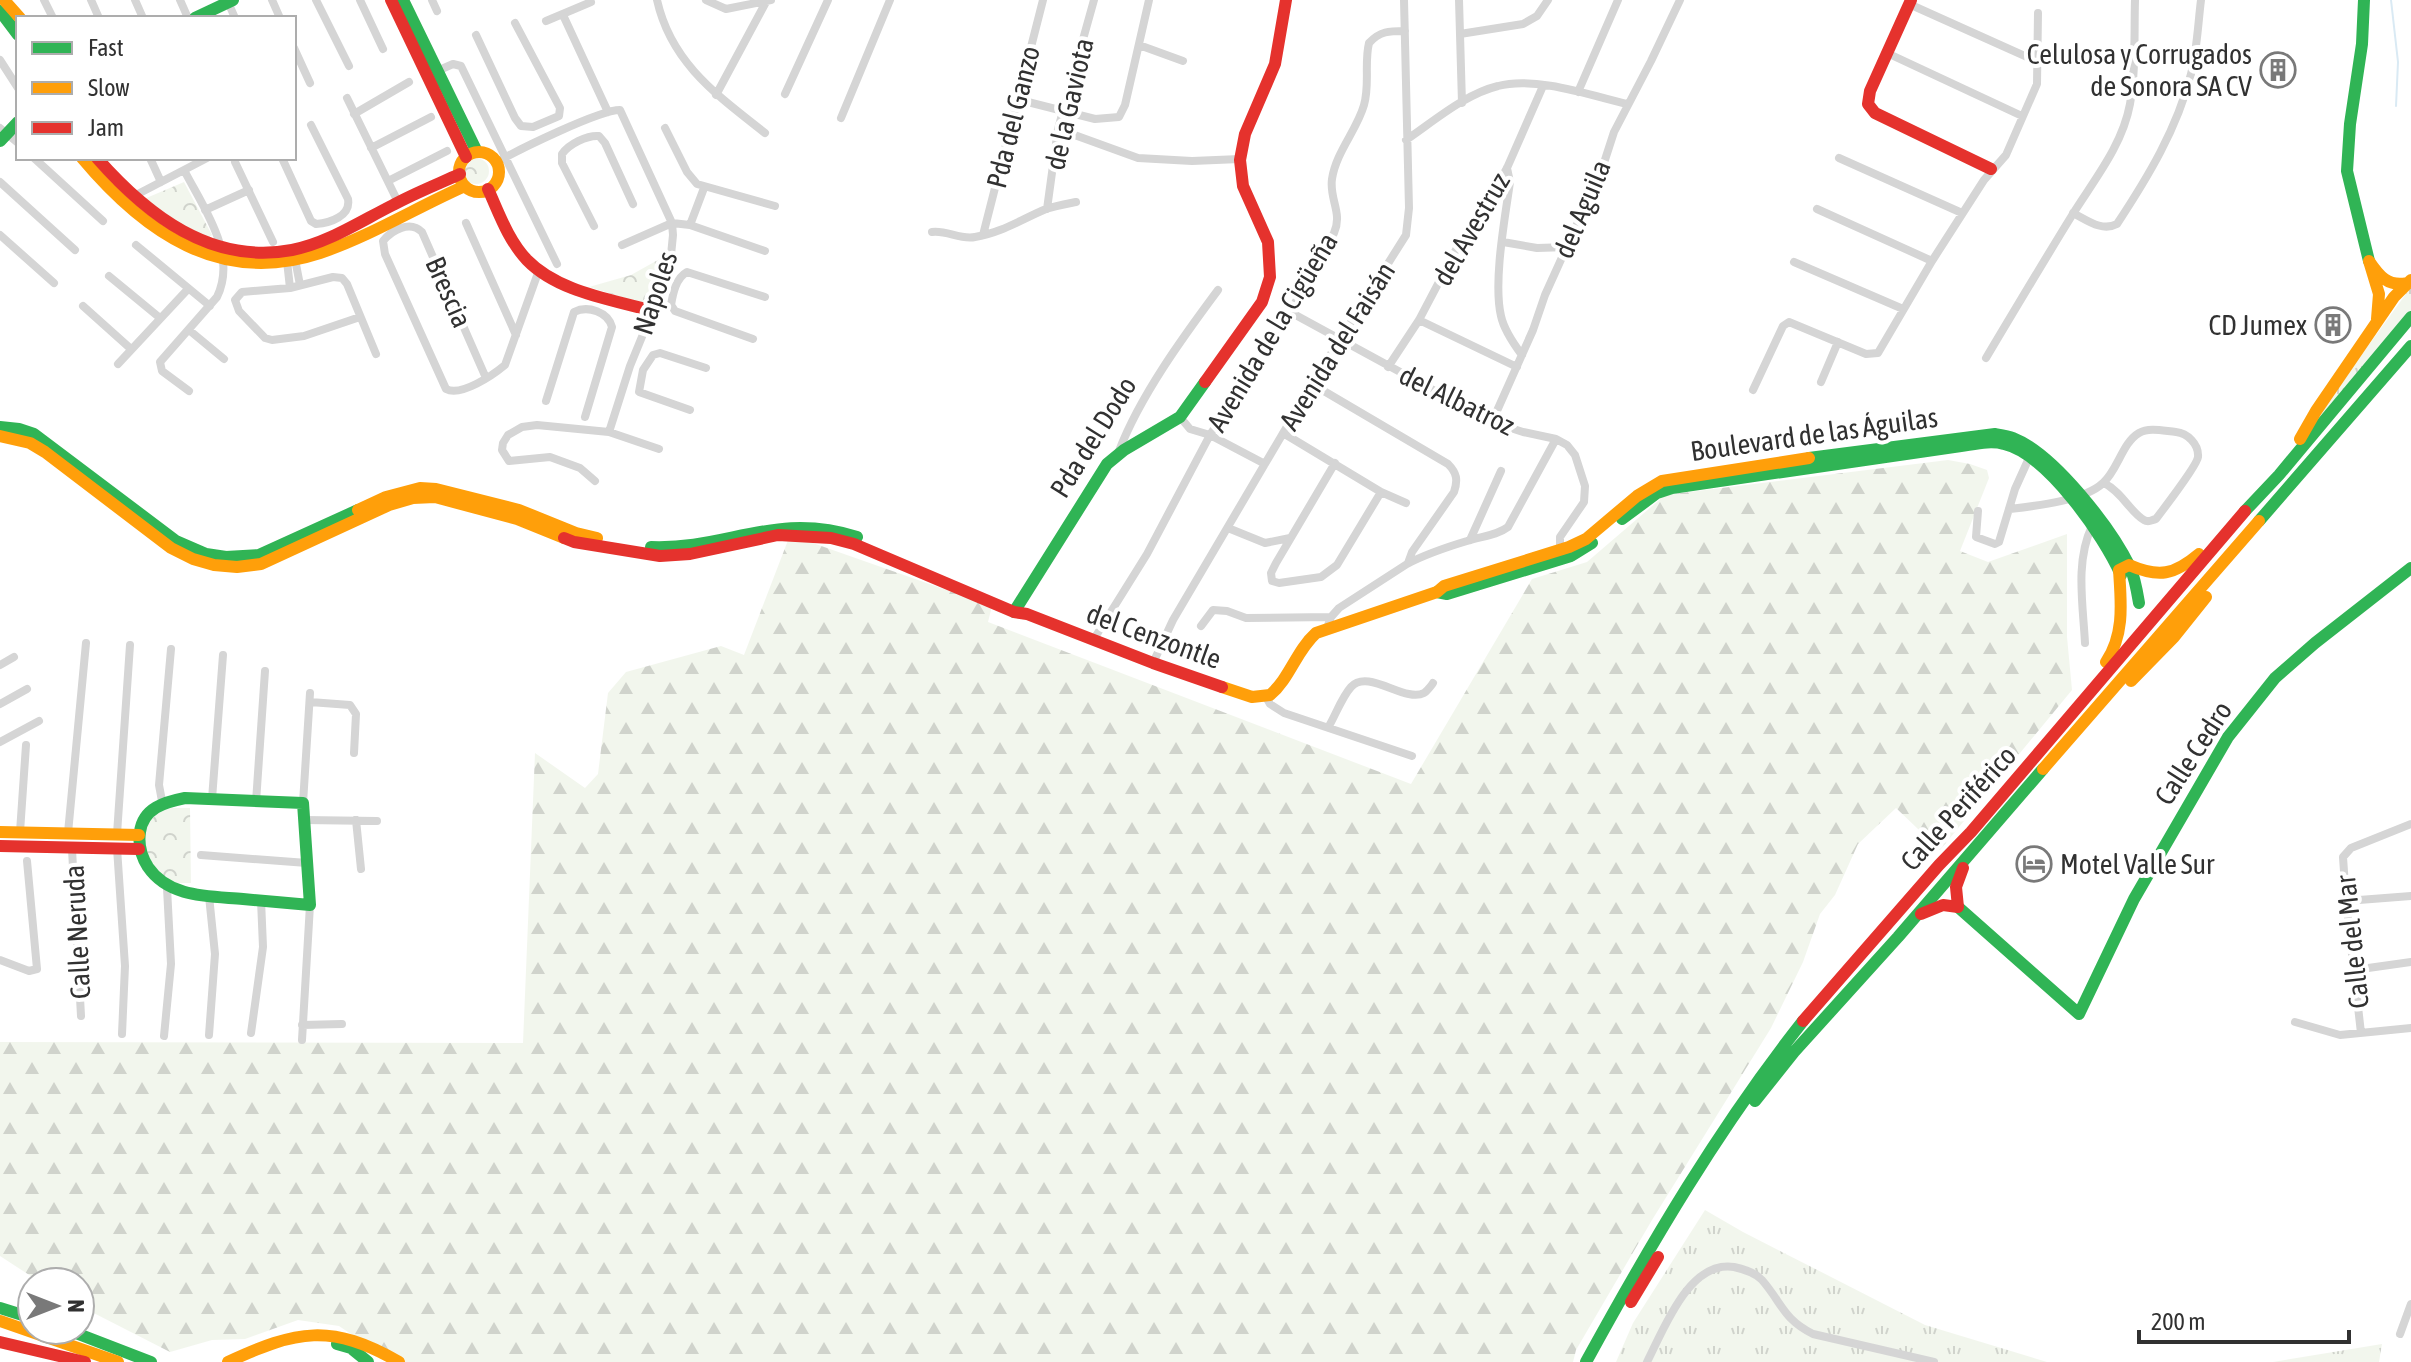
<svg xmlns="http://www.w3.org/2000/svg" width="2411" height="1362" font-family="'Asap Condensed',sans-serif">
  <defs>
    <pattern id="grass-tufts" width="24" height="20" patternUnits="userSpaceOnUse" patternTransform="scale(2)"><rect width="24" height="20" fill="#f2f6ed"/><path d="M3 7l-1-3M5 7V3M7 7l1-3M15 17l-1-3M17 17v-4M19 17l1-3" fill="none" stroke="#d0d3cc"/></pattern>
    <pattern id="forest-firs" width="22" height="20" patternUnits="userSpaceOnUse" patternTransform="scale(2)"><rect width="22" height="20" fill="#f2f6ed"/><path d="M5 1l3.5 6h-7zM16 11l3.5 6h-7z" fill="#d0d3cc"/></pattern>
    <pattern id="park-crowns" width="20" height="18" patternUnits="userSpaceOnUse" patternTransform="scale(2)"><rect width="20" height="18" fill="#f2f6ed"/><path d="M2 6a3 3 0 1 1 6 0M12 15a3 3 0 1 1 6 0" fill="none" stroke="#d0d3cc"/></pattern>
  </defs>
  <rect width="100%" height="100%" fill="#fff"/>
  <!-- grass -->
  <path fill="url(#grass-tufts)" d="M2411,287V312L2304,439L2330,398Z
    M1705,1210L1743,1232L1925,1325L2047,1362H1616L1633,1323Z
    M2382,1344L2379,1362H2273Z"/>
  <!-- forest -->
  <path fill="url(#forest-firs)" d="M1948,460L1970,464L1987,470L1989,478L1960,551L1988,562L2067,534V637L2072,690L1940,850L1896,808L1858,844L1835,895L1820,914L1803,962L1771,1028L1652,1220L1576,1350L1573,1362H393L339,1326L298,1320L245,1339L212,1340L170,1352L80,1306V1282H40L0,1256V1042L523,1043L535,753L585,788L598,774L608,693L626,672L721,646L744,655L790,535L992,606L988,622L1411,784L1532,579L1587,562L1665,495Z"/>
  <!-- park -->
  <path fill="url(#park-crowns)" d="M463 171a13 13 0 1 1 26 0a13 13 0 1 1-26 0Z
    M184,182L212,235L206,240L180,230L144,199Z
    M665,256L648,305L589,287L631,275Z
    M171,808H190L191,883C183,883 172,884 166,880C160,877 156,871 153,865C140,842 140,817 171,808Z"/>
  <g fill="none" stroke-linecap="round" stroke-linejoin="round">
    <!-- stream -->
    <path stroke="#daeaf4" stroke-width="2" d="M2391,0L2398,62L2396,106"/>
    <!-- street -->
    <path stroke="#d5d5d5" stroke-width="8" d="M44,0L53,18
      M91,0L99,18
      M135,0L143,18
      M180,0L188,18
      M272,0L280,18
      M316,0L349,66
      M360,0L383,49
      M432,0L437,11
      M657,0C671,63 717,95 765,133
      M706,0L726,9L771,0
      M1459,0L1462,103
      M228,2L235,18
      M1909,4L2038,62
      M563,15L608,112
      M546,21L591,2
      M1460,34L1523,24L1537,16L1548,0
      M476,35L515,118L521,126L533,127L559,116L560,108L515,23
      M1139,45L1183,61
      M294,48L310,83
      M1887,53L2022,116
      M0,60L18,88
      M437,71L453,64L461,66L557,264
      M1578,92L1618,0
      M785,94L828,0
      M716,95L766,2
      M347,98L398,202
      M1016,99L1095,119L1119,117L1125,105L1149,0
      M354,114L409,82
      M841,118L890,0
      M0,128L18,143
      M665,128L687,172L697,184L775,206
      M1058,129L1138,158L1192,161L1240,159
      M1406,140C1434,121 1465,94 1498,86C1535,76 1590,95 1627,104
      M371,148L431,117
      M34,158L103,221
      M150,158L161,182
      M282,158L311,221L316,224C330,223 351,216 348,199L311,125
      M1839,158L1962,213
      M235,162L273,242
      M497,162C518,150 599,110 620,110L672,223L673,235L671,255L664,283L630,366L609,432
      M1507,168L1510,182C1505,218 1493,282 1501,316C1504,330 1513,343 1522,355
      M184,170C203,207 238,254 217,297L160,362L162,371L189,391
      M388,181L447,151
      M0,182L75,250
      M134,196L207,158
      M1047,209L1058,129L1094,0
      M1817,209L1932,261
      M205,210L249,190
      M2073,213C2087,220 2102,232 2117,224C2148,177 2177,129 2191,74C2197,50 2198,24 2201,0
      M466,223L516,335
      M690,225L704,188
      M594,226L562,163V154C569,144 587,135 599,136L605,143L633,204
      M932,232C947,230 960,240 975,237C1001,233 1022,219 1046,209C1055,206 1066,204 1076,202
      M0,235L54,283
      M983,235L1043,0
      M1503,242L1537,248L1568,247
      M136,245L210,306
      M622,245L672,223L690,225L765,251
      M294,254L300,285
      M287,261L290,288
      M1794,262L1903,309
      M109,276L160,318
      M83,306L131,349
      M1290,312L1492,422L1523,432L1556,439L1567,445L1575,455L1585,486L1584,502L1560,537V550
      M360,317L304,336L272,340L265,338L239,311L235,300L242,292L290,288L333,277L342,278L347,284L376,354
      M1419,320L1517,367
      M189,330L224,359
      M753,339L675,311L671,305C673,293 676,278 687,272L765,297
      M1986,358C2014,311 2042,264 2071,217C2093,181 2122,147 2130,104C2136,70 2134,34 2135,0
      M118,364L188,289
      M1388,367L1419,320L1460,242L1476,222L1507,168L1543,86
      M486,378L422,232C410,220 392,230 383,241L385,254L446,389C461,397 493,375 505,365L539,270
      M1821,382L1838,342
      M1312,384L1448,464C1457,473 1458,480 1454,492L1412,552L1408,563
      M1753,390L1783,326L1789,322L1866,354L1878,353L1932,261L1984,180L2006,155L2037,84L2038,13
      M546,401L574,312C588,305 608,312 612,327L585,417
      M690,410L639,392L643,370L653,355L660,353L706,368
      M1180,417L1190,429L1210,435L1265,464
      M1492,422L1533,330L1545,295L1602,169L1614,132L1651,61L1680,0
      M1283,433L1381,492L1406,503
      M1119,451C1140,396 1183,337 1218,290
      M1335,463L1276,563L1271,573L1272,581L1279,583L1321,577L1337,565L1381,492
      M595,481L580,468L550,457L509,461L502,450L503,443L508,435L522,427L537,425L609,432L659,449
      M2009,509C2035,506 2084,501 2103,483C2118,470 2122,443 2139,433C2149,427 2164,431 2176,432C2187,433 2199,444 2198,457C2197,466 2164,508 2156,519C2151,520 2149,523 2144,520C2131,513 2122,492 2104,483
      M1978,511L1976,537L1995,544L1999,542L2015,489L2029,458
      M1228,528L1265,543L1290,538
      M1470,540L1501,471
      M1201,626L1213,610L1227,611L1246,618L1331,617
      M1327,628L1331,617L1339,608L1407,564C1426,554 1447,547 1467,541C1482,536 1496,536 1508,527L1556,439
      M1094,639L1147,554L1210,435L1290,312L1334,233C1343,213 1329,199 1332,179C1336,152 1357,130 1364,105C1370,85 1364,63 1369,43C1380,31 1389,31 1405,31
      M2085,643C2083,604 2075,562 2092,526
      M1153,663L1173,620L1312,384L1406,235L1409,208L1404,0
      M0,665L14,657
      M1266,697L1270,704L1284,713L1412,756
      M310,702L350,705L356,714L354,753
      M0,704L27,689
      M1329,726C1336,714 1342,697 1351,687C1368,668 1405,703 1424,693C1426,692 1432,685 1433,683
      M0,742L39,721
      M212,799L223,655
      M162,801L159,785L171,649
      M256,802L265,671
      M303,803L310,693
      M304,820L377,821
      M356,820L361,869
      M20,832L26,745
      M68,833L86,643
      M117,834L130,645
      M117,848L125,966L122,1034
      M72,849L81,1016
      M201,855L307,863
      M209,896L215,954L209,1035
      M2346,901L2411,896
      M0,960L29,971L37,969L27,861
      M2354,970L2411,962
      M2295,1022L2340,1035L2411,1028
      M302,1025L342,1024
      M251,1033L263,947L261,900
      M2361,1033L2346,901L2343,857L2351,848L2411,824
      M164,1036L171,964L167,888
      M302,1040L310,905
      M2400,1334L2411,1304
      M1647,1362C1664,1329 1689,1260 1734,1267C1743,1269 1756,1273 1762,1280C1782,1303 1783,1319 1813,1334L1934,1362"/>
    <!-- fast -->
    <path stroke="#30b455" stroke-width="12" d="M403,0L477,152
      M2364,0L2362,44L2350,124L2347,171L2369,261
      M0,11L18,35
      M195,18L233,0
      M0,141L18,122
      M0,427L19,429L34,434L176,541L206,554L226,557L259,555L358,510
      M1809,458L1995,434C2001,435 2008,436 2013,438C2054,454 2111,528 2130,567C2135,578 2137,591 2139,603
      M2245,511L2279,475L2411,317
      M1622,519L1657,493L1672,488L1961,446C1975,444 1991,440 2004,444C2047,454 2104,536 2121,575
      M2259,521L2411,346
      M651,547C727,550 776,511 857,537
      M1437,592L1447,594L1571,556L1592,543
      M1014,612L1107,464L1124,450L1180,417L1205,382
      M185,798L303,803L310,905C288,903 265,901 243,899C209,896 169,898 148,867C141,856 138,845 140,832C143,808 165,802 185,798Z
      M1958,907L2079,1014L2134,899L2228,737L2275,678L2315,643L2411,568
      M1755,1101L1794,1052L1898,937L2043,769
      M0,1308L32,1318
      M68,1330L151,1362
      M337,1344L351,1348L368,1362
      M1586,1362C1650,1245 1720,1126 1803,1021"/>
    <!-- slow -->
    <path stroke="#ff9f0a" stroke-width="12" d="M4,0L20,18
      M459 172a20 20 0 1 1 40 0a20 20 0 1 1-40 0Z
      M82,158C144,232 220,286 320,253C371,236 417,207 465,186
      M2377,319L2379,294L2369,261C2379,276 2388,287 2407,283
      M0,436L30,443L45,452L171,548L193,559L214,565L237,567L261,564L389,505L413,498L435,497L517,519L564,538
      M2300,439L2316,411L2394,297L2411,280
      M358,510L386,497L420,488L436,489L519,510L576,533L597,538
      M2106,662C2125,634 2121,602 2119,570L2129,565C2159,578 2174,575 2199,554
      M2131,681L2174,637L2206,597
      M1222,687L1252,697L1270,695C1290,678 1296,651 1316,633L1437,592L1444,586L1569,547L1586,539L1637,496L1662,481L1809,458
      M2043,769L2259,521
      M0,832L139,835
      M0,1321L118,1362
      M228,1362C297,1330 331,1323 399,1362"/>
    <!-- jam -->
    <path stroke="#e5322d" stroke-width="12" d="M391,0L466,157
      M1911,0L1870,91L1868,104L1875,113L1991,169
      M97,158C147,215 211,265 292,250C328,243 361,221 393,205C415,193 438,184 460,174
      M488,189C499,213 508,240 527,260C558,292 611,299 652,311
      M1205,382L1262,302L1270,277L1268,242L1243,186L1240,160L1245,134L1275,64L1286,0
      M564,538L574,542L660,556L690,554L778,535L831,538L854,544L1014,612L1027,614L1153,663L1222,687
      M0,846L139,849
      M1921,914L1943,905L1958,907L1956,887L1963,868
      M1803,1021L1939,865L1971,832L2245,511
      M1631,1302L1658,1257
      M0,1342L85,1362"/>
  </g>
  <!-- icons -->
  <defs>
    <symbol id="building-ring" viewBox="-11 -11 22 22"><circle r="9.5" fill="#fff" stroke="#797979" stroke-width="1.5"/><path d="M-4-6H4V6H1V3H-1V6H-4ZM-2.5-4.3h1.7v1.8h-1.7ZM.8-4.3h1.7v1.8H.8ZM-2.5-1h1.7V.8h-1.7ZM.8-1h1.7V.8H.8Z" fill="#797979"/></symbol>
    <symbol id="hotel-ring" viewBox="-11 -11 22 22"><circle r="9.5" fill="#fff" stroke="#797979" stroke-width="1.5"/><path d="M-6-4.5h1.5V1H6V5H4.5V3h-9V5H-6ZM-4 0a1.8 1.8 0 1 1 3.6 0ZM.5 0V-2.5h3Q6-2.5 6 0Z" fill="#797979"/></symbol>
  </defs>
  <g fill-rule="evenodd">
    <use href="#building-ring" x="2258" y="50" width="40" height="40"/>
    <use href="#building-ring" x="2313" y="305" width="40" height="40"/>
    <use href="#hotel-ring" x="2014" y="844" width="40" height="40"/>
  </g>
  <g text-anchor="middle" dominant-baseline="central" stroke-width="8" stroke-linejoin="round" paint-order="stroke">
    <!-- poi labels -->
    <g font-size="28" fill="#313131" stroke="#fff" text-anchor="end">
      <text x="2252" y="54">Celulosa y Corrugados<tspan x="2252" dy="32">de Sonora SA CV</tspan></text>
      <text x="2307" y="325">CD Jumex</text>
      <text x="2060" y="864" text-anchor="start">Motel Valle Sur</text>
    </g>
    <!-- street labels -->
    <g font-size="28" fill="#313131" stroke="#fff">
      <text transform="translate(1069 104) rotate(-77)">de la Gaviota</text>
      <text transform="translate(1013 117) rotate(-76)">Pda del Ganzo</text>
      <text transform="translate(1582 209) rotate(-67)">del Aguila</text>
      <text transform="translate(1471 229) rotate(-60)">del Avestruz</text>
      <text transform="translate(449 292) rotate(66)">Brescia</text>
      <text transform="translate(655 293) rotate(-72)">Napoles</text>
      <text transform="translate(1272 332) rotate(-59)">Avenida de la Cigüeña</text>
      <text transform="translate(1337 346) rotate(-58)">Avenida del Faisán</text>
      <text transform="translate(1457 400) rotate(26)">del Albatroz</text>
      <text transform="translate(1814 434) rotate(-8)">Boulevard de las Águilas</text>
      <text transform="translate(1093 437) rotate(-58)">Pda del Dodo</text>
      <text transform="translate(1154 636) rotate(20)">del Cenzontle</text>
      <text transform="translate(2193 753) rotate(-57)">Calle Cedro</text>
      <text transform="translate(1958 808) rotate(-48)">Calle Periférico</text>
      <text transform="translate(77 932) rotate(-93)">Calle Neruda</text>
      <text transform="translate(2352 942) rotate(-96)">Calle del Mar</text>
    </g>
  </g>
  <!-- legend -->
  <rect x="16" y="16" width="280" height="144" fill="#ffffff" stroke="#adadad" stroke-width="2"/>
  <rect x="32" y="42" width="40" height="12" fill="#30b455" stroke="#adadad" stroke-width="2"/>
  <text x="88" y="56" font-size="24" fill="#313131">Fast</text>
  <rect x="32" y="82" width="40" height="12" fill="#ff9f0a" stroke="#adadad" stroke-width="2"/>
  <text x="88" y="96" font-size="24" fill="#313131">Slow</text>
  <rect x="32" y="122" width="40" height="12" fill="#e5322d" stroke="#adadad" stroke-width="2"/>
  <text x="88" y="136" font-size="24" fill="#313131">Jam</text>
  <!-- north arrow -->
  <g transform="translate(56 1306) rotate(90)"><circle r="38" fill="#ffffff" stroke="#adadad" stroke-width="2"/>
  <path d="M0-6L14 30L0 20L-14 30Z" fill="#797979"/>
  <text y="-12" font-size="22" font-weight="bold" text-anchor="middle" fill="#313131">N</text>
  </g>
  <!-- scale -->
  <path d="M2139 1330v12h210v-12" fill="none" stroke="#313131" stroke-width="4"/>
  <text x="2151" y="1330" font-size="24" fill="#313131" stroke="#ffffff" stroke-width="6" paint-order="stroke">200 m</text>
</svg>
